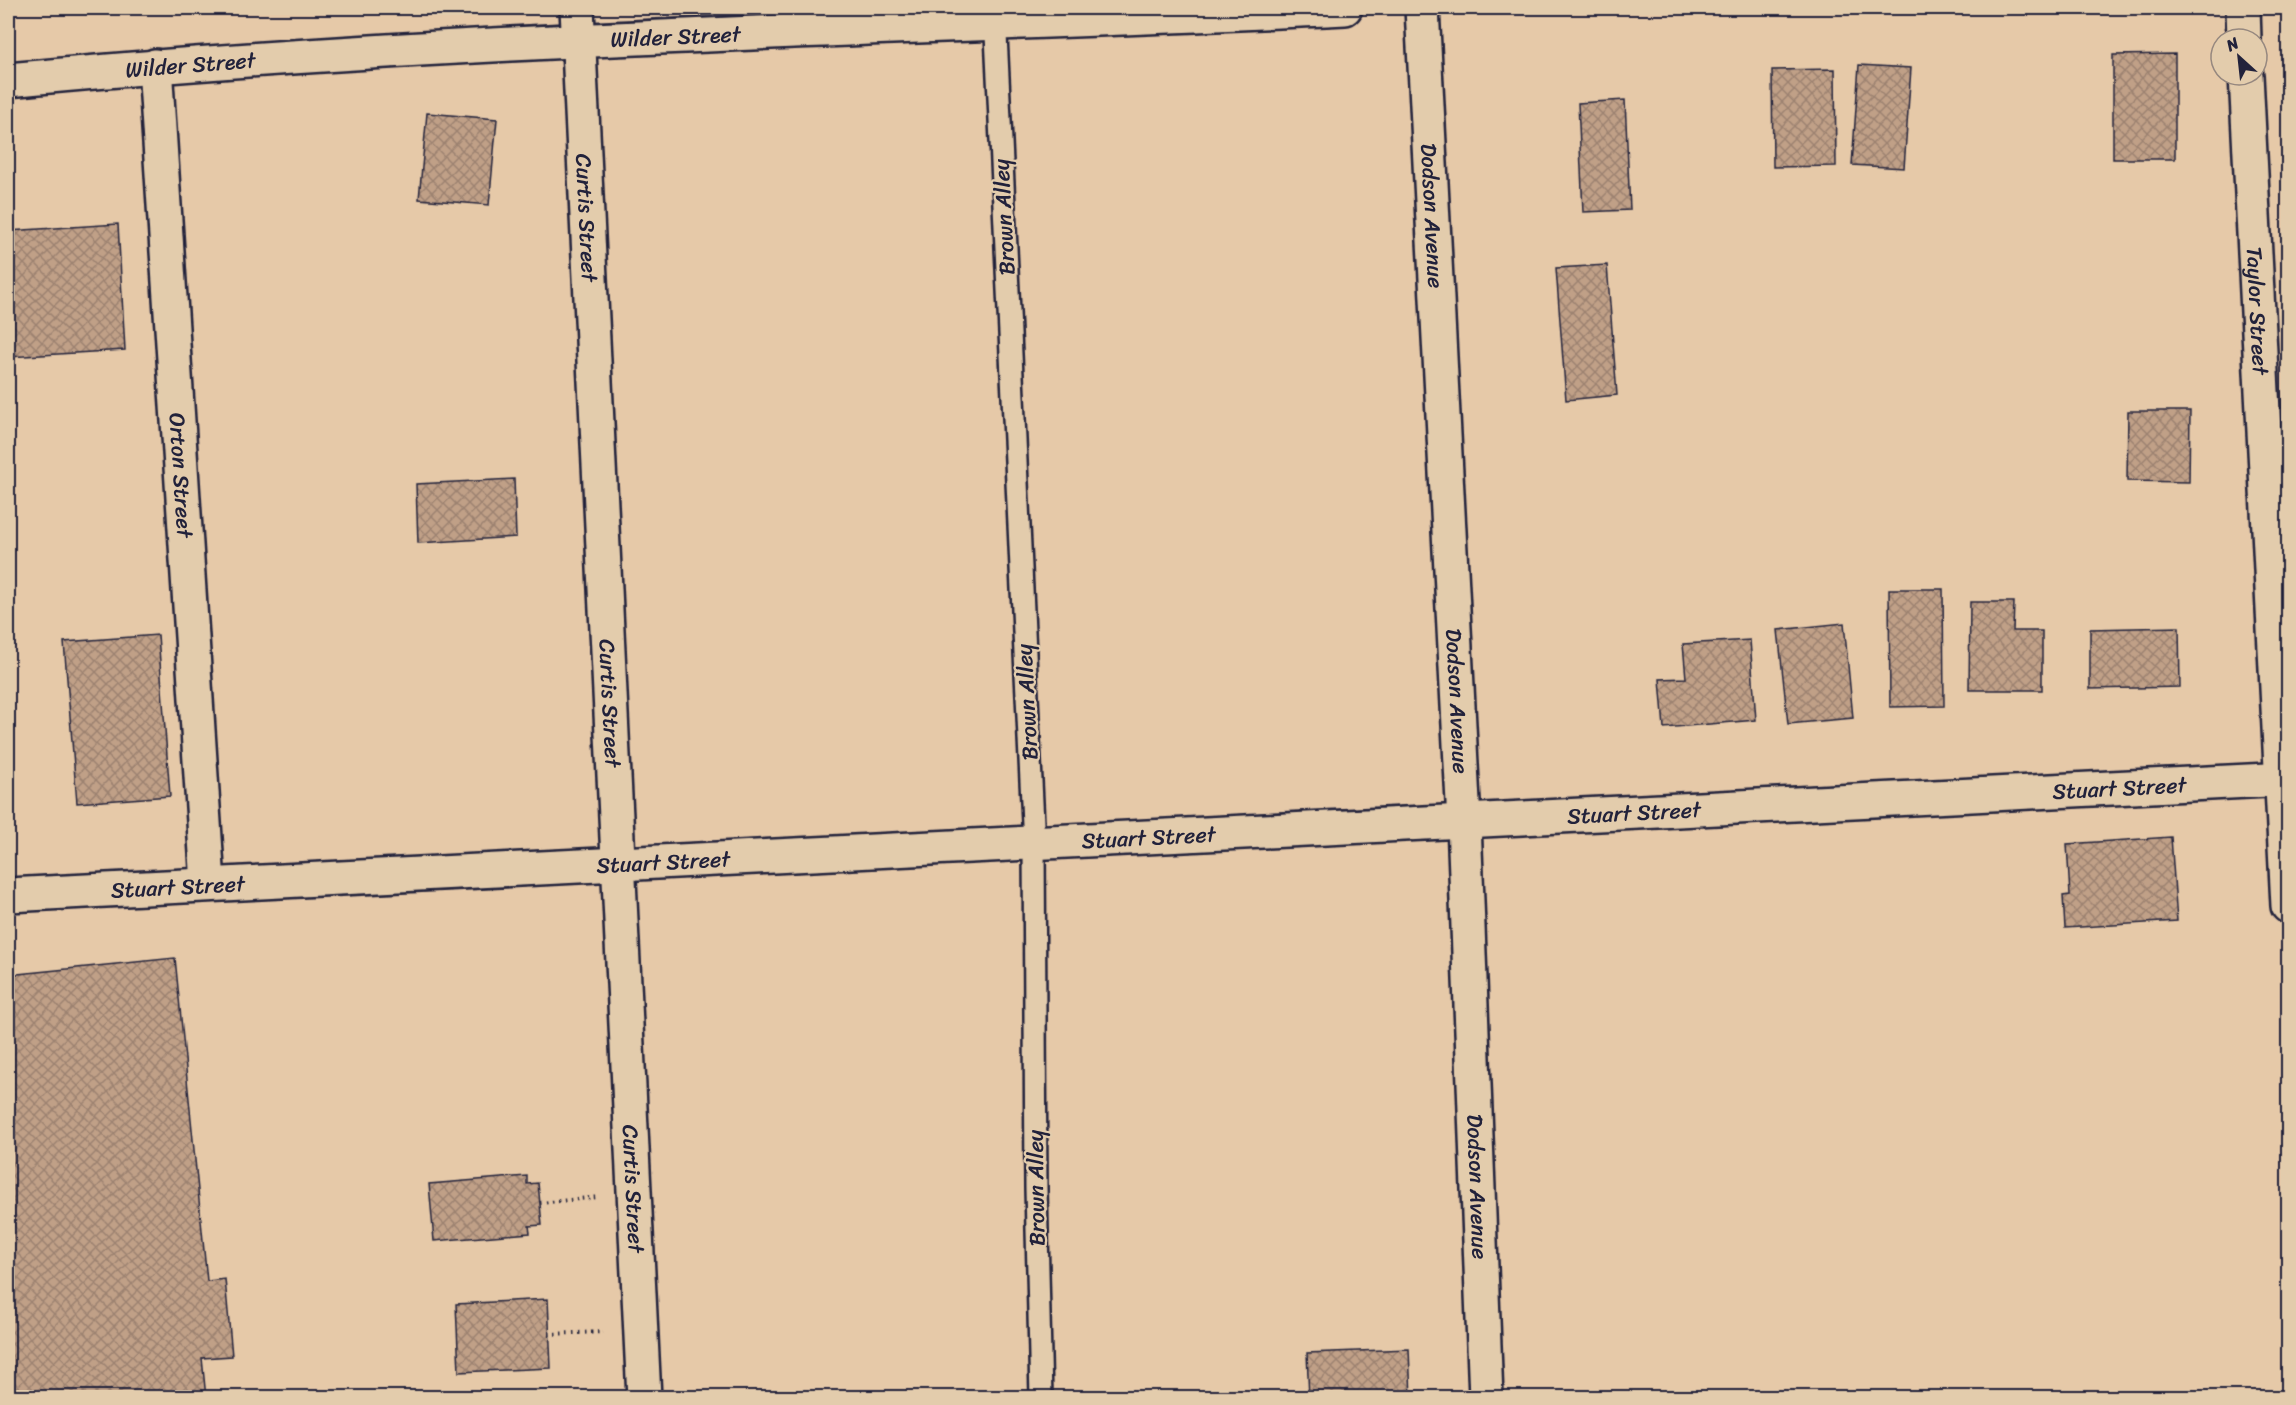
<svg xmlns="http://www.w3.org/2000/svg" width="2296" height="1405" font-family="Sriracha,sans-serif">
  <defs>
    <pattern id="building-cross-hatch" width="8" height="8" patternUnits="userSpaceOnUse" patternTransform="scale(1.5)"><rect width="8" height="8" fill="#c0a087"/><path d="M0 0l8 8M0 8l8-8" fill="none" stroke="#9c8270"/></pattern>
  </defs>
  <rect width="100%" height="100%" fill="#e6c9a8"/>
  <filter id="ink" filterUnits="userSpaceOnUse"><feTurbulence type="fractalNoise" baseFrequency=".0167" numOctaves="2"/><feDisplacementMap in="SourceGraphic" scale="12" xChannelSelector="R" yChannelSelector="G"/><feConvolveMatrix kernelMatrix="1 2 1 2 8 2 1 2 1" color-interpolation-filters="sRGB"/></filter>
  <g filter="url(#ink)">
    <!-- building -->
    <path fill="url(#building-cross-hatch)" stroke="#22223b" stroke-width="1.5" d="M2175,54V159H2113V55Z
      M1859,65L1911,68L1904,168L1852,165Z
      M1835,69L1836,166L1773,167L1772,70Z
      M1625,100L1630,210L1583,212L1578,103Z
      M427,113L497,119L489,205L419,199Z
      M118,224L125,350L8,357V231Z
      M1607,265L1617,395L1566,400L1556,268Z
      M2128,411H2190L2189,482L2127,481Z
      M514,479L516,537L418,543L416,484Z
      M1889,589H1943L1944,706L1890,707Z
      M1970,602H2014L2013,631H2042V690H1969Z
      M1844,623L1853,718L1788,724L1778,630Z
      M2179,627L2180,687L2090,689V629Z
      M158,635L170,796L77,803L64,642Z
      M1750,640L1756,720L1664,728L1660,679L1686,678L1683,644Z
      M2171,837L2177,921L2065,928L2063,896L2070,895L2067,844Z
      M175,958L207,1281L225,1279L232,1356L202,1358L206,1398H8V975Z
      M527,1176V1184L538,1183L542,1225L529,1226L530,1233L434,1241L429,1184Z
      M548,1299L551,1368L459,1372L456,1304Z
      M1409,1349L1411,1398H1309L1307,1353Z
      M538,1393V1398H445Z"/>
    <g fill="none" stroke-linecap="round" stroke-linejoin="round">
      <defs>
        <path id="lane" d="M995,13L1034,845L1036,1188L1041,1398"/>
        <g id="street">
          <path id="s1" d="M577,8L644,1398"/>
          <path d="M2243,8L2244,39"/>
          <path id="s2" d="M155,66L208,884"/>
          <path id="s3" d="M2246,75L2288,906"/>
          <path id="s4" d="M8,895L2288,779"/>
        </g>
        <g id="secondary">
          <path id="s5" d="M1422,8L1464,822L1486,1398"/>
          <path id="s6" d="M8,80C452,37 899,30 1345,8"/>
        </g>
      </defs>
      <!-- lane casing -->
      <use href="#lane" stroke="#22223b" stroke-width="26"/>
      <!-- street casing -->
      <use href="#street" stroke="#22223b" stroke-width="38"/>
      <!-- secondary casing -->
      <use href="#secondary" stroke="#22223b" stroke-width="38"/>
      <!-- path -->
      <path stroke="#22223b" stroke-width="4" stroke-dasharray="1.5 4.5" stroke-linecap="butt" d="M540,1203L599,1197
        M549,1334L603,1332"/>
      <!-- lane -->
      <use href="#lane" stroke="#e3ccac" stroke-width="21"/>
      <!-- street -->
      <use href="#street" stroke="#e3ccac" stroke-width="33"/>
      <!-- secondary -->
      <use href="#secondary" stroke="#e3ccac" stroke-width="33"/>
    </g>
  </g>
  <g text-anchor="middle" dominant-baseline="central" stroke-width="4.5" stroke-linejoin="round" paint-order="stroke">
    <!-- street labels -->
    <g font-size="22" fill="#22223b" stroke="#e3ccac">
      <text stroke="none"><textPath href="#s6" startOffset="669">Wilder Street</textPath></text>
      <text stroke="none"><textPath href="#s6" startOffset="183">Wilder Street</textPath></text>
      <text stroke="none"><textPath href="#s1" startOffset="210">Curtis Street</textPath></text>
      <text transform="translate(1004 217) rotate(-93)">Brown Alley</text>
      <text stroke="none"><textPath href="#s5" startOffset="208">Dodson Avenue</textPath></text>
      <text stroke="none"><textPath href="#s3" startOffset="236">Taylor Street</textPath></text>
      <text stroke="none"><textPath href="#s2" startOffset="410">Orton Street</textPath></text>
      <text stroke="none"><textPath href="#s1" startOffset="696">Curtis Street</textPath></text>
      <text transform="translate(1027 702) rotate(-93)">Brown Alley</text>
      <text stroke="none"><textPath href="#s5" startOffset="694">Dodson Avenue</textPath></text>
      <text stroke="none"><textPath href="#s4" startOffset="2114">Stuart Street</textPath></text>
      <text stroke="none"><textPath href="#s4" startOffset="1628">Stuart Street</textPath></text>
      <text stroke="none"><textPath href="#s4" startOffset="1142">Stuart Street</textPath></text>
      <text stroke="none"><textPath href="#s4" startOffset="656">Stuart Street</textPath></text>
      <text stroke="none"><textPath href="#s4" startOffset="170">Stuart Street</textPath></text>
      <text stroke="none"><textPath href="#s1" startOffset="1182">Curtis Street</textPath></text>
      <text transform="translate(1036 1188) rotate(-91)">Brown Alley</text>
      <text stroke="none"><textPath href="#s5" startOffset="1180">Dodson Avenue</textPath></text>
    </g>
  </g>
  <!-- margin -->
  <rect width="2296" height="1405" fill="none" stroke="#e3ccac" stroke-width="30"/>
  <rect x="15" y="15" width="2266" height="1375" fill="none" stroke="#22223b" stroke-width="2" filter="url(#ink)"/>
  <!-- north arrow -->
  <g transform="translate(2239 57) rotate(333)"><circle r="28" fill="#e3ccac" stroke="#96887f" stroke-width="1.5"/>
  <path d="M0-4.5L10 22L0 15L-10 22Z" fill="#22223b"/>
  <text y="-9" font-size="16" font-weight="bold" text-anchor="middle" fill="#22223b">N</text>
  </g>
</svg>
